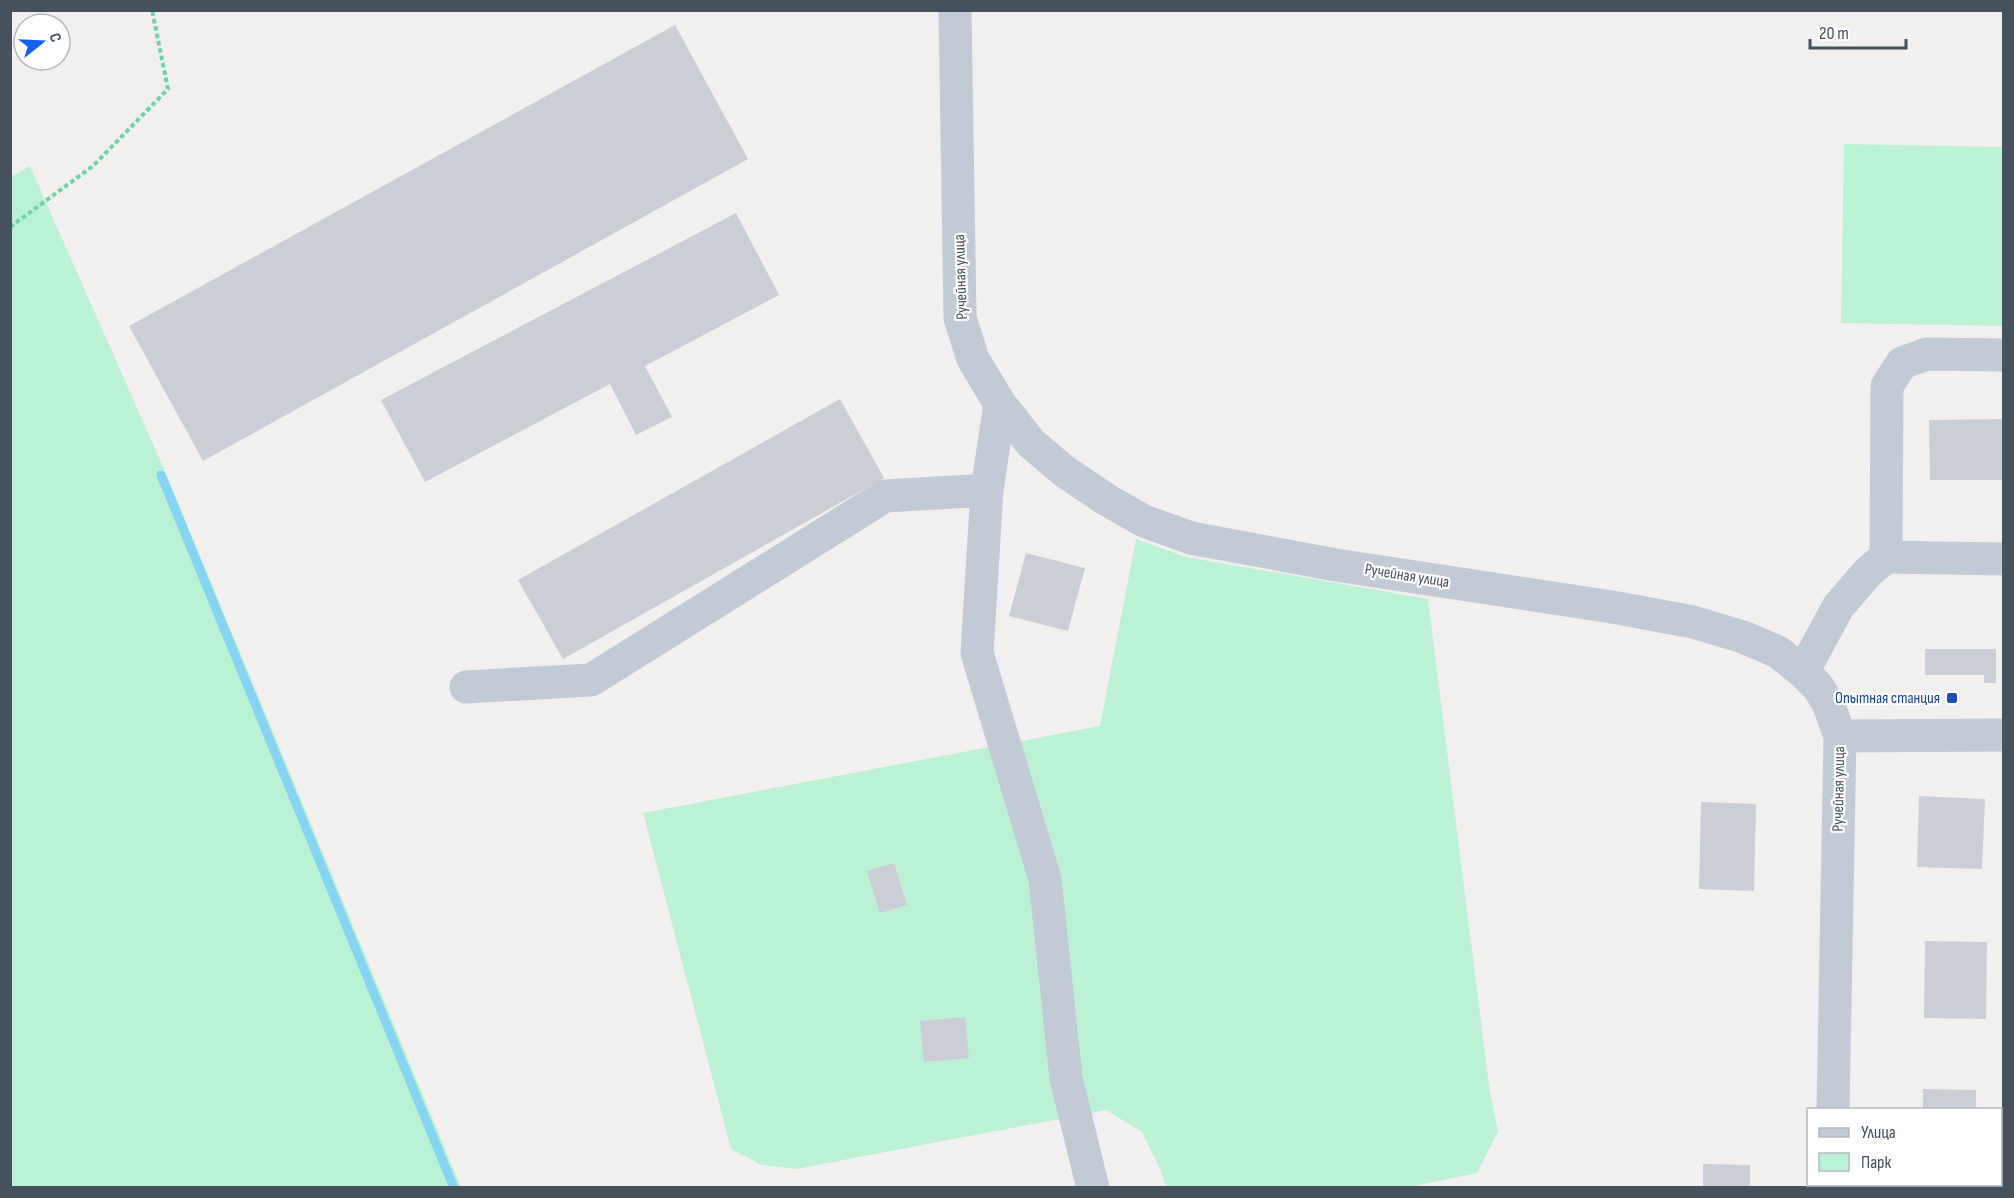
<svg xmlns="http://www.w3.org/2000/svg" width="2014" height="1198" font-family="'Sofia Sans Condensed',sans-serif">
  <rect width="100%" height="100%" fill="#f2efef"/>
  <!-- green -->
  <path fill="#bbf1d4" d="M1844,144L2003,147V326L1841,323Z
    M30,166L168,478L461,1187H11L10,177Z
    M1136,539L1186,557L1428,599L1489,1086L1498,1132L1477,1173L1404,1188L1166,1187L1160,1169L1142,1132L1106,1110L796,1169L762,1165L731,1149L643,813L1100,726Z"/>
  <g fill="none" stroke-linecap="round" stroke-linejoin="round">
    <!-- stream -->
    <path stroke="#86d4f1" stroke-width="9" d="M161,475L454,1188"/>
  </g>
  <!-- building -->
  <path fill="#cbced4" d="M675,25L748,159L203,461L129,326Z
    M736,213L779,295L645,366L672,417L636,435L610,384L425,482L381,400Z
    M840,399L884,478L563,659L518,580Z
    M2004,419V480H1930L1929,420Z
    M1026,553L1085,568L1068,631L1009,616Z
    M1925,649H1996V683H1984V675H1925Z
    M1919,796L1985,799L1982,869L1917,867Z
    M1701,802L1756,804L1754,891L1699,889Z
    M894,863L907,905L880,913L867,871Z
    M1925,941L1987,942L1986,1019L1924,1018Z
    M965,1017L969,1058L924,1062L920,1021Z
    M1923,1089L1976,1090V1110H1923Z
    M1703,1164L1750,1165V1188H1703Z"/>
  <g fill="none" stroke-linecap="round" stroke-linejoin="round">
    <!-- path -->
    <path stroke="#71d1a8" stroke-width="4" stroke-dasharray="4.5 3" stroke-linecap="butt" d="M10,227L93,166L168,89L152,10"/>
    <!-- minor -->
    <path stroke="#c2cad5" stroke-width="33" d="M955,10L960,318L973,359L1000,404L1031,443L1064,471L1107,500L1144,521L1191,538L1336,565L1612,607L1693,622L1743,637L1778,652L1803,672L1818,687L1828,703L1840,736L1833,1110
      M1000,404L987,490L977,653L1045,879L1066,1078L1093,1188
      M1886,557L1887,386L1902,363L1927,354L2004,355
      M1803,672L1838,607L1868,572L1886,557L2004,559
      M466,687L591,680L885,496L987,490
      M1840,736L2004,735
      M1831,1188V1184"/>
  </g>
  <!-- markers -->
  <rect fill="#1a4fb4" stroke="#fff" stroke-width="2" x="1946" y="692" width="12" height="12" rx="3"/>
  <g text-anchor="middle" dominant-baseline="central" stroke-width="4.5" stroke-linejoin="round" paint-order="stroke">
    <!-- street labels -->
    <g font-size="16" fill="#46515e" stroke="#fff">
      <text transform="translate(961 277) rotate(-92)">Ручейная улица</text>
      <text transform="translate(1407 576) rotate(9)">Ручейная улица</text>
      <text transform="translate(1839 789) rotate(-89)">Ручейная улица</text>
    </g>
    <!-- transit labels -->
    <g font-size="16" fill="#164399" stroke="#fff" text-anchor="end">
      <text x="1940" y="698">Опытная станция</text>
    </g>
  </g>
  <!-- border -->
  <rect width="2014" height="1198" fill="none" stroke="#46515e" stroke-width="24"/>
  <!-- legend -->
  <rect x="1807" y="1108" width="195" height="78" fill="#ffffff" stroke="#b5b9bf" stroke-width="1.5"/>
  <rect x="1819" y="1128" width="30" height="9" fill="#c2cad5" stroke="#b5b9bf" stroke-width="1.5"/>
  <text x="1861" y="1138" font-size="18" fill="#46515e">Улица</text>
  <rect x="1819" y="1153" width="30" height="18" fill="#bbf1d4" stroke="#b5b9bf" stroke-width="1.5"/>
  <text x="1861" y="1168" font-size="18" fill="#46515e">Парк</text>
  <!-- north arrow -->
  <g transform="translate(42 42) rotate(72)"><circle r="28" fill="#ffffff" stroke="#b5b9bf" stroke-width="1.5"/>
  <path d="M0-4.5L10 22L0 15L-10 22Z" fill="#1062eb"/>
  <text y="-9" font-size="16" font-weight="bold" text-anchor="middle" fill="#46515e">С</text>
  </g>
  <!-- scale -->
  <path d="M1810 39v9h96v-9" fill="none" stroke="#46515e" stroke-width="3"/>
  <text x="1819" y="39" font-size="18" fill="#46515e" stroke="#ffffff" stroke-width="4.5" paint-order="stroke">20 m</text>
</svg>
